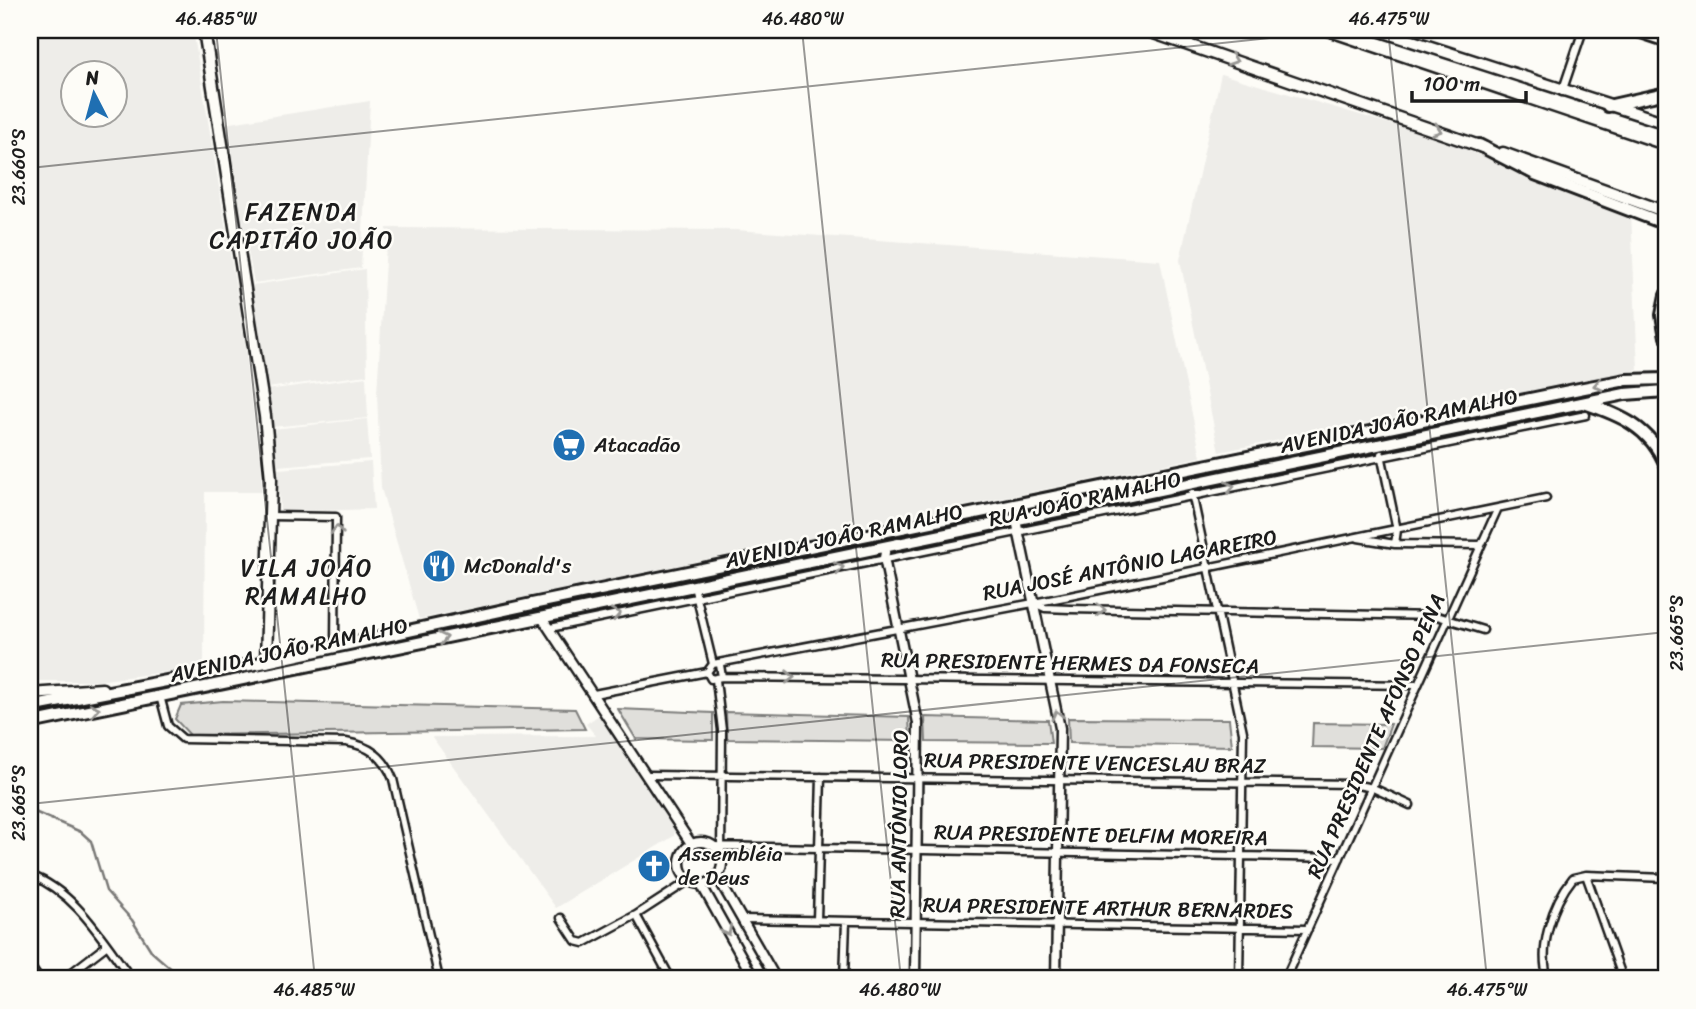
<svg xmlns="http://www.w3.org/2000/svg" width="1696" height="1009" font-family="Sriracha,sans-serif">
  <rect width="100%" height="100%" fill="#fdfcf7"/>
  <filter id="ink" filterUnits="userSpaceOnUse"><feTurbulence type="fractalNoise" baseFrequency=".0143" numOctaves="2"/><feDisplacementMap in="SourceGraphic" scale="14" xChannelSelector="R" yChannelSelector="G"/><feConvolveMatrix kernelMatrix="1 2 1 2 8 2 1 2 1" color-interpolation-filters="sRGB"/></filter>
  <g filter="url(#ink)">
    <!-- built -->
    <path fill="#eeede9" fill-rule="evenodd" d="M30,30H193L264,457L263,492H205L204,667L97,681H30ZM74,74H116V116H74Z
      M1221,74L1428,135L1631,213L1638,370L1219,452L1180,260Z
      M370,101L361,268L254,283L224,124Z
      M387,228L735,230L1160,260L1201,457L419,619L381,488L377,394Z
      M365,269L367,375L267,388L252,285Z
      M366,377L368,418L271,427L266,390Z
      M367,419L370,459L277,466L272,429Z
      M371,462L374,509L280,512L278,469Z
      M599,715L675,828L674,836L556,908L432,737L596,736L586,724Z"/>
    <!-- green -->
    <path fill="#e0dfdb" stroke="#7e7e7c" stroke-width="2" d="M223,701L575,709L585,729L190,735L175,719L181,705Z
      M618,709L713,713V740L636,739Z
      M726,712L909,717L910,741L727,739Z
      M925,717L1048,720L1051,743L926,742Z
      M1068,718L1229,719L1232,746L1069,743Z
      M1313,723L1391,724L1382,748L1312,747Z"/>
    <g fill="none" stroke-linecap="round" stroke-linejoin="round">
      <!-- stream -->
      <path stroke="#797876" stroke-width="2.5" d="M30,810L81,832L91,841L106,891L132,920L152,952L183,979"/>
      <defs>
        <path id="minor" d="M1627,30L1666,43
          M1562,92L1583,30
          M1381,454L1397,530L1395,544
          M1192,493L1243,732L1239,979
          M270,516L336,517L335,647
          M1358,538L1395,544L1481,545
          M694,586L713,664
          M1034,603L1045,608L1070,609L1437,616L1483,630
          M550,628L1586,415
          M720,665L722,677L711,679L707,672L713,664L1070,596L1546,498
          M722,677L1418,685
          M716,680L722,730L721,858
          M594,694L707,672
          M160,696L168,726L183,739L346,742C369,746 384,756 393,779L439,979
          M648,775L1352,784L1373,788L1410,805
          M712,846L1340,858
          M30,875C76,892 103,941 132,979
          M1586,875L1623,979
          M636,915L671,979
          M561,918L576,941L584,943L636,915L690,880
          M741,919L1308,929
          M817,920L821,777
          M30,966L39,979
          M63,979L106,946
          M844,979L846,921
          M1285,979L1498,508
          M1548,979C1538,948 1552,904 1573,878L1586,875L1666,878"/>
        <path id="tertiary" d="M1016,520L1060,728L1056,979
          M886,547L884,558L918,723L915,979
          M542,618L692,845
          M680 863a21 21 0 1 1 42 0a21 21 0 1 1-42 0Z
          M717,876L776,979
          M701,884L754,979"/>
        <path id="secondary" d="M204,30L265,416L271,479L266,662
          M1145,30L1485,148
          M1378,30L1666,123
          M1503,153L1666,212
          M30,694L102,689"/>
        <path id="primary" d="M1584,403C1620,415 1650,427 1666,465"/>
        <path id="trunk" d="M1608,106L1666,93
          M1479,145L1535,174L1666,224
          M1666,295L1662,315L1666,337
          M30,707L266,662L532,604L1584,388L1626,380L1666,379
          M30,723L1625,394L1666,391"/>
      </defs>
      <!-- minor casing -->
      <use href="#minor" stroke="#1c1c1c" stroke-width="11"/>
      <!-- tertiary casing -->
      <use href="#tertiary" stroke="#1c1c1c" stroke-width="13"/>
      <!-- secondary casing -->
      <use href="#secondary" stroke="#1c1c1c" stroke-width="15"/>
      <!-- primary casing -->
      <use href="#primary" stroke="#1c1c1c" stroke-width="16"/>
      <!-- trunk casing -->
      <use href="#trunk" stroke="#1c1c1c" stroke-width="16"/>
      <!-- minor -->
      <use href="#minor" stroke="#fdfcf7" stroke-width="6"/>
      <!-- tertiary -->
      <use href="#tertiary" stroke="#fdfcf7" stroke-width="8"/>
      <!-- secondary -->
      <use href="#secondary" stroke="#fdfcf7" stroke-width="10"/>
      <!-- primary -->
      <use href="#primary" stroke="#fdfcf7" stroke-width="10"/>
      <!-- trunk -->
      <use href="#trunk" stroke="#fdfcf7" stroke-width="10"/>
      <!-- rail -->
      <path stroke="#1c1c1c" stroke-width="2.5" d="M1308,30L1666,151"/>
    </g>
    <!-- one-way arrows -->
    <defs><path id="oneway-chevron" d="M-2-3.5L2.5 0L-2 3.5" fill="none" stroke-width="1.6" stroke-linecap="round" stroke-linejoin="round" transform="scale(1.75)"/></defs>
    <g stroke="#989794">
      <use href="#oneway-chevron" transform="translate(1233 60) rotate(19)"/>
      <use href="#oneway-chevron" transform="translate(1437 130) rotate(20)"/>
      <use href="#oneway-chevron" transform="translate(1598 385) rotate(169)"/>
      <use href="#oneway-chevron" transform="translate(1230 487) rotate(-12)"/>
      <use href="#oneway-chevron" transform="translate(337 530) rotate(-93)"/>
      <use href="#oneway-chevron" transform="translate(839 568) rotate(-12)"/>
      <use href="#oneway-chevron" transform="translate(1101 610) rotate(1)"/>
      <use href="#oneway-chevron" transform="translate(616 614) rotate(-12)"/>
      <use href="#oneway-chevron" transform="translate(443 638) rotate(-12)"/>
      <use href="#oneway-chevron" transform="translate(790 677) rotate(1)"/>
      <use href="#oneway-chevron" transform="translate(95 709) rotate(-11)"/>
      <use href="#oneway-chevron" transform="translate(1057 715) rotate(-103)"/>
      <use href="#oneway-chevron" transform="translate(727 931) rotate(61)"/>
    </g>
  </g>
  <!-- ticks -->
  <path fill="none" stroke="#1c1c1c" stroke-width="2" stroke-opacity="0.45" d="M216,30L315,979M802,30L901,979M1388,30L1487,979M30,168L1347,30M30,804L1666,632"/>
  <!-- icons -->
  <defs>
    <symbol id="supermarket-disc" viewBox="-11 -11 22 22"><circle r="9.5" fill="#1f6fb2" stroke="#fdfcf7"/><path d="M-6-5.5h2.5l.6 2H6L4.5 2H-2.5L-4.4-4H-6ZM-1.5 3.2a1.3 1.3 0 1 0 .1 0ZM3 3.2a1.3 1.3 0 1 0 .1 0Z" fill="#fff"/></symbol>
    <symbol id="restaurant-disc" viewBox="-11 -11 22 22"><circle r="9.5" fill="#1f6fb2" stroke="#fdfcf7"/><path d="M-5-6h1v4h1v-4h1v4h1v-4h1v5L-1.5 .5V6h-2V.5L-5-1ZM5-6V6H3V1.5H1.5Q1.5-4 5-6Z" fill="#fff"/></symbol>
    <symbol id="church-disc" viewBox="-11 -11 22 22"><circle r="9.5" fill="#1f6fb2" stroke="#fdfcf7"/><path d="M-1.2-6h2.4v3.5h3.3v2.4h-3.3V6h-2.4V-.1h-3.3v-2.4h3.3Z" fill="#fff"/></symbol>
  </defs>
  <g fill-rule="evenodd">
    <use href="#supermarket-disc" x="550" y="426" width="38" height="38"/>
    <use href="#restaurant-disc" x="420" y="547" width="38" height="38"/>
    <use href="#church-disc" x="635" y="847" width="38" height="38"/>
  </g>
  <g text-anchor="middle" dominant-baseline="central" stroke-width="5" stroke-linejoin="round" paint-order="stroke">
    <!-- street labels -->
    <g font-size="21" fill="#1c1c1c" stroke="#fdfcf7">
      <text transform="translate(1399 421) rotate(-12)">AVENIDA JOÃO RAMALHO</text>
      <text transform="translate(1085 499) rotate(-12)">RUA JOÃO RAMALHO</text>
      <text transform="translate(844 536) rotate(-12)">AVENIDA JOÃO RAMALHO</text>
      <text transform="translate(1130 565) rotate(-11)">RUA JOSÉ ANTÔNIO LAGAREIRO</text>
      <text transform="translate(289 650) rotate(-12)">AVENIDA JOÃO RAMALHO</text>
      <text transform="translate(1070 663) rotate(1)">RUA PRESIDENTE HERMES DA FONSECA</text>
      <text transform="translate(1376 736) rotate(-66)">RUA PRESIDENTE AFONSO PENA</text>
      <text transform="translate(1095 763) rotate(1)">RUA PRESIDENTE VENCESLAU BRAZ</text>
      <text transform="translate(899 824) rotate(-89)">RUA ANTÔNIO LORO</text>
      <text transform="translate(1101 835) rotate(1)">RUA PRESIDENTE DELFIM MOREIRA</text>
      <text transform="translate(1108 908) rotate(1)">RUA PRESIDENTE ARTHUR BERNARDES</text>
    </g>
    <!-- poi labels -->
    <g font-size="21" fill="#1c1c1c" stroke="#fdfcf7" text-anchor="start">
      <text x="594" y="445">Atacadão</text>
      <text x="464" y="566">McDonald's</text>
      <text x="678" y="854">Assembléia<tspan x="678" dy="24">de Deus</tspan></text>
    </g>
    <!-- quarter labels -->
    <g font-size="24" letter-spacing="2" fill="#1c1c1c" stroke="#fdfcf7">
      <text x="302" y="212">FAZENDA<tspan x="302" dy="28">CAPITÃO JOÃO</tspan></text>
      <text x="307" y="568">VILA JOÃO<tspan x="307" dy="28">RAMALHO</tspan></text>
    </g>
  </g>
  <!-- margin -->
  <rect width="1696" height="1009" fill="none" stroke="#fdfcf7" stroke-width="77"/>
  <!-- north arrow -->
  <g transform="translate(94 94) rotate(354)"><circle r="33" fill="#fdfcf7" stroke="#a3a29f" stroke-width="2"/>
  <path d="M0-5L12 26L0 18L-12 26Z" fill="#1f6fb2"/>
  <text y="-10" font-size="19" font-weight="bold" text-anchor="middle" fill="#1c1c1c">N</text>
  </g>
  <!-- scale -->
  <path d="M1412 91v10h114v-10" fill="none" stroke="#1c1c1c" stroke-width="3.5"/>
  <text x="1423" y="91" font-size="21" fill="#1c1c1c" stroke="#fdfcf7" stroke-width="5" paint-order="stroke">100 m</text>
  <rect x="38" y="38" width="1620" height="932" fill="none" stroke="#1c1c1c" stroke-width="2.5"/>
  <g font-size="18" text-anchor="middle" fill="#1c1c1c">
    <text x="216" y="25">46.485°W</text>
    <text x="803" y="25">46.480°W</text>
    <text x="1389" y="25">46.475°W</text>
    <text transform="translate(19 167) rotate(-90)" y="6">23.660°S</text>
    <text transform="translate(1677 633) rotate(-90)" y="6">23.665°S</text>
    <text transform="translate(19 803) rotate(-90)" y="6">23.665°S</text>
    <text x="314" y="996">46.485°W</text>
    <text x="900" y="996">46.480°W</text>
    <text x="1487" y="996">46.475°W</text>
  </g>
</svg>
